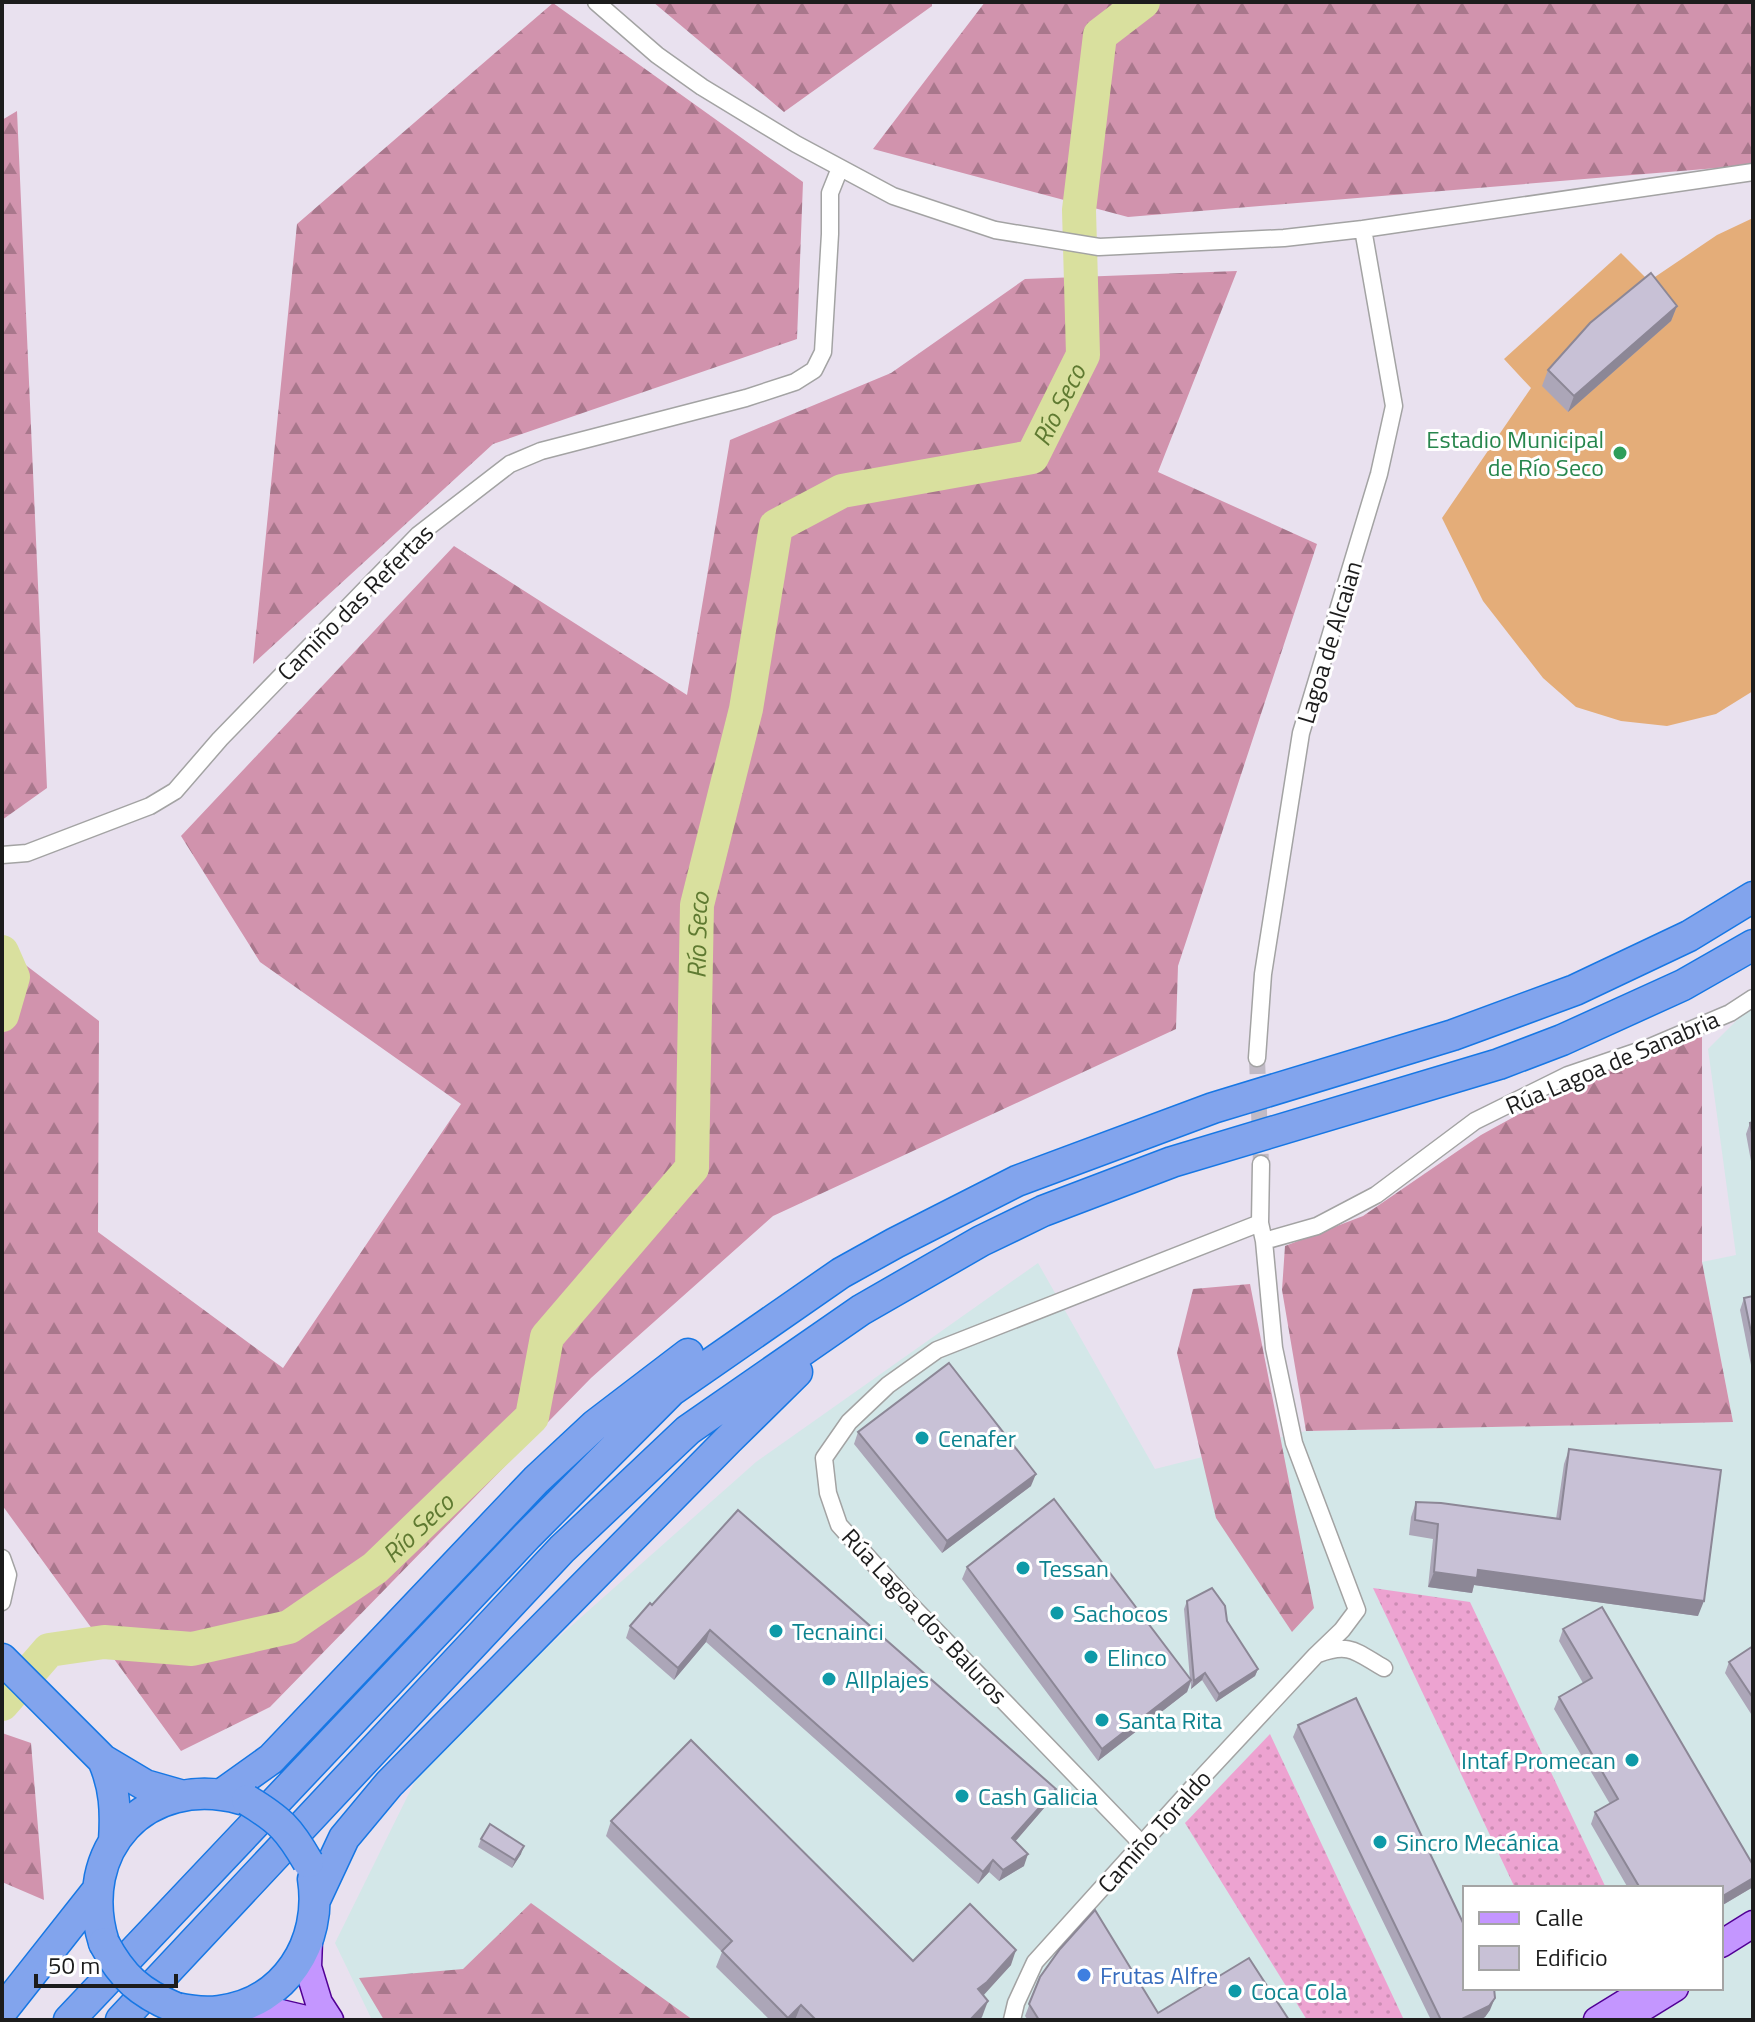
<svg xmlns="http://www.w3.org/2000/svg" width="1755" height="2022" font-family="'Titillium Web',sans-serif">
  <defs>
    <pattern id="grass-dots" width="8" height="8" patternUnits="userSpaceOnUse" patternTransform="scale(2)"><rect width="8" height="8" fill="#eda3d1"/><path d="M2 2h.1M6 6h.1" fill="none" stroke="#cb8cb3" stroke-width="1.8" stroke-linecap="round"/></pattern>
    <pattern id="forest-firs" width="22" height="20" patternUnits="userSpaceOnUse" patternTransform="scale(2)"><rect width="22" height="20" fill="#d193ad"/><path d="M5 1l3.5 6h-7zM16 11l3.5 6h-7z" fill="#a9778c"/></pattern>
  </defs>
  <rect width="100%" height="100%" fill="#e9e1ef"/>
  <!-- industrial -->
  <path fill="#d3e7e8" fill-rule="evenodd" d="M1753,1004V2020H372L335,1943L420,1771L552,1643L756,1462L1038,1263L1155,1469L1306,1431L1733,1422L1702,1262L1736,1255L1708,1049ZM1465,1888H1721V1988H1465Z"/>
  <!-- grass -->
  <path fill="url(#grass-dots)" d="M1373,1588L1470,1602L1606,1888H1515Z
    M1270,1734L1404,2020H1307L1185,1823Z"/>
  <!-- forest -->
  <path fill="url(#forest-firs)" d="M653,2H932V6L784,112Z
    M985,2H1753V165L1128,217L873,149Z
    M553,3L803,182L797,339L493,444L253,664L297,224Z
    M17,111L47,788L2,820V120Z
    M1237,271L1158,472L1317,544L1178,966L1176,1029L773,1216L591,1378L270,1707L181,1751L2,1505V947L99,1021L98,1232L283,1368L461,1104L260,962L181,836L454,546L687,695L730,440L891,373L1025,279Z
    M1702,1036V1262L1733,1422L1306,1431L1282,1290L1285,1246L1363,1216L1481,1135L1572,1085Z
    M1250,1284L1314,1608L1292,1632L1216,1518L1177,1353L1193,1289Z
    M2,1733L31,1743L44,1900L2,1882Z
    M531,1903L693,2020H384L359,1978L463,1969Z"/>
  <!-- pitch -->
  <path fill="#e4ad79" d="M1753,218V691L1716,714L1667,726L1621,721L1576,707L1543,678L1483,601L1442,518L1531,388L1504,359L1621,253L1649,281L1717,235Z"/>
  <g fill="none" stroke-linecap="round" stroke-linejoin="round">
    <!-- river -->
    <g stroke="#d9e09e" stroke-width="34">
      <path d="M2,952L13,977L2,1015"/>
      <path id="s1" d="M2,1704L49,1650L104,1642L192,1649L289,1627L375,1568L532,1417L547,1337L692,1168L697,905L746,709L776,526L842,491L1032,457L1083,355L1079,210L1100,35L1143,2"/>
    </g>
    <!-- street-tunnel -->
    <path stroke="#c0bac5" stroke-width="16" stroke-dasharray="16 8" stroke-linecap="butt" d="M1257,1058L1261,1164"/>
    <defs>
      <path id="street" d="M596,2L657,55L702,87L796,144L893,196L995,230L1099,247L1284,238L1363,229L1753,172
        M2,855L27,853L150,806L175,791L220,739L418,535L510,464L541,451L746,398L795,382L814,370L823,352L830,234V193L840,168
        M1257,1058L1263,974L1301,733L1379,474L1394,406L1363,229
        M1264,1241L1317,1226L1376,1195L1475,1121L1568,1075L1650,1047L1730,1013L1753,998
        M2,1558L8,1575L2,1602
        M1318,1654C1350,1642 1356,1652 1384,1668
        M1142,1844L910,1604L839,1525L828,1493L824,1458L849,1422L888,1385L937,1350L1260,1223
        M1012,2020L1016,2003L1035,1962L1194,1786L1316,1655L1342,1630L1357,1610L1294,1443L1274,1348L1264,1241L1260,1223L1261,1164"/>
      <path id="primary" d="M309,1939L308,1967L319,2003L330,2020
        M1721,1944L1753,1924
        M234,2008L272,2011L310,2020
        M1636,2012L1675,1988
        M1597,2020L1649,1988"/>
      <path id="highway" d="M2,1659L103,1760L145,1785L180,1795
        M103,1760C115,1787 116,1812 114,1841
        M222,1794L271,1759L536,1480L595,1425L688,1354
        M315,1900L344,1838L389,1784L728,1440L797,1372
        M104,1943C75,1850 146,1773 241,1799
        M176,2008C190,2011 204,2013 219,2011C285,2003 323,1942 313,1879
        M2,2011L96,1892
        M69,2020L528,1535L671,1391L841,1273L895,1243L1017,1181L1213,1108L1453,1035L1575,990L1689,936L1753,897
        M121,2020L562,1549L688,1430L861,1310L981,1241L1043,1211L1172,1162L1499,1064L1562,1040L1683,985L1753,945"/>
    </defs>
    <!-- street casing -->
    <use href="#street" stroke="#a3a3a3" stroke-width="19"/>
    <!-- primary casing -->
    <use href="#primary" stroke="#510095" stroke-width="29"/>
    <!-- highway casing -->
    <use href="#highway" stroke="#1777e4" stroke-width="33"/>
    <!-- street -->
    <use href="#street" stroke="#fff" stroke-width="16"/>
    <!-- primary -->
    <use href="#primary" stroke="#c496ff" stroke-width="26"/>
    <!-- highway -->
    <use href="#highway" stroke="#82a4ed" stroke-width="30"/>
    <defs>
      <path id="highway-bridge" d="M247,1800C280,1820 289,1829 308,1862
        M104,1943C122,1977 140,1993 176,2008"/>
    </defs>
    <!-- highway-bridge casing -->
    <use href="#highway-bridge" stroke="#1777e4" stroke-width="33" stroke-linecap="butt"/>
    <!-- highway-bridge -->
    <use href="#highway-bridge" stroke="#82a4ed" stroke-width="30"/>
  </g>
  <!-- wall -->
  <path fill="#aca6b8" d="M1677,306L1671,321L1568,412L1542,386L1548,370Z
    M1753,1122V1172L1746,1134L1750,1123Z
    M1753,1296V1375L1740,1310L1744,1298Z
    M858,1432L1031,1486L942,1553L854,1444Z
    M1569,1449L1698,1616L1474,1585L1472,1593L1428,1587L1433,1539L1409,1535L1411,1517L1416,1502L1556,1519L1564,1464Z
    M738,1510L1056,1789L1051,1800L1015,1841L1024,1866L999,1881L989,1872L978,1884L706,1642L674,1680L626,1638L630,1626L652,1605Z
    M967,1567L1190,1679L1184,1609L1187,1601L1227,1621L1258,1669L1255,1676L1216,1702L1202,1680L1191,1689V1682L1187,1692L1098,1761L962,1579Z
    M1563,1629L1753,1865V1887L1721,1906V1888H1628L1591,1824L1595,1812L1610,1804L1554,1709L1559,1697L1583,1683L1559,1641Z
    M1753,1646V1717L1725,1673L1729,1662Z
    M1298,1725L1490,2010L1485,2017L1480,2020H1431L1293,1737Z
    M611,1821L913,1961L1011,1965L983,1995L982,2017L979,2020H770L716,1967L722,1952L606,1836Z
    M481,1839L521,1854L512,1868L478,1847Z
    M1040,1977L1158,2013L1289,2020H1028L1025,2016Z"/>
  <!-- shaded-wall -->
  <path fill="#8c8796" d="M1677,306L1671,321L1568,412L1574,396Z
    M1036,1474L1031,1486L942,1553L947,1541Z
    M1478,1570L1704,1601L1698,1616L1474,1585L1472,1593L1428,1587L1434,1572Z
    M710,1630L706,1642L674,1680L678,1668Z
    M1258,1669L1255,1676L1216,1702L1219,1694Z
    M1205,1673L1202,1680L1191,1689L1194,1681Z
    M1191,1680L1187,1692L1098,1761L1102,1749Z
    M1056,1789L1051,1800L1008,1850L1012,1838Z
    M524,1846L521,1854L512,1868L515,1860Z
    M1028,1854L1024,1866L999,1881L1003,1870Z
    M993,1860L989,1872L978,1884L983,1872Z
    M1753,1878V1887L1721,1906V1897Z
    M1016,1950L1011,1965L982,1997L978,1989Z
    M1495,1998L1490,2010L1485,2017L1480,2020H1460Z
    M988,2001L982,2017L979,2020H970Z
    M801,2005L795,2020H787L788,2018Z"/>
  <!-- building -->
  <path fill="#c8c1d6" stroke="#8c8796" stroke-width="2" d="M1651,273L1677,306L1574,396L1548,370L1590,323Z
    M1753,1122V1138L1750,1123Z
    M1753,1296V1342L1744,1298Z
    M949,1363L1036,1474L947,1541L858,1432Z
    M1569,1449L1721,1470L1704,1601L1478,1570L1477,1578L1434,1572L1438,1524L1415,1520L1416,1502L1441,1503L1560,1519Z
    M1054,1499L1191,1680L1102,1749L967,1567Z
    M738,1510L1056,1789L1012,1838L1028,1854L1003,1870L993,1860L983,1872L710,1630L678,1668L630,1626L650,1603L652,1605Z
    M1212,1588L1225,1606L1227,1621L1258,1669L1219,1694L1205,1673L1194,1681L1187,1601Z
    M1602,1607L1753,1865V1878L1721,1897V1888H1640L1595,1812L1618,1799L1559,1697L1592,1678L1563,1629Z
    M1753,1646V1698L1729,1662Z
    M1356,1698L1465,1927V1988H1494L1495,1998L1489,2006L1460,2020H1441L1298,1725Z
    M691,1740L913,1961L970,1904L1016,1950L987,1982L978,1989L988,2001L970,2020H816L801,2005L788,2018L722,1951L732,1941L611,1821Z
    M490,1824L524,1846L515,1860L481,1839Z
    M1095,1910L1158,2013L1249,1958L1289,2020H1039L1029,2004L1040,1977L1060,1949Z"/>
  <!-- markers -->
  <circle fill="#2e9e5b" stroke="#fff" stroke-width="3" cx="1620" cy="453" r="8"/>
  <g fill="#0f9aa8" stroke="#fff" stroke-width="3">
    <circle cx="922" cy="1438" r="8"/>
    <circle cx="1023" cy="1568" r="8"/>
    <circle cx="1057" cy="1613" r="8"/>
    <circle cx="776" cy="1631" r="8"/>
    <circle cx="1091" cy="1657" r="8"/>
    <circle cx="829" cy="1679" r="8"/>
    <circle cx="1102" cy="1720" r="8"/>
    <circle cx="1632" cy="1760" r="8"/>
    <circle cx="962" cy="1796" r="8"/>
    <circle cx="1380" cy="1842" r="8"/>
    <circle cx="1235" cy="1991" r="8"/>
  </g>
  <circle fill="#3f7fe0" stroke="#fff" stroke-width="3" cx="1084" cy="1975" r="8"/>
  <g text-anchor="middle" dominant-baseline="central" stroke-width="6" stroke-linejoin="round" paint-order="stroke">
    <!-- leisure labels -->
    <g font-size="24" fill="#27864d" stroke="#fff" text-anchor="end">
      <text x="1604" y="439">Estadio Municipal<tspan x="1604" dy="28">de Río Seco</tspan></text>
    </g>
    <!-- street labels -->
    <g font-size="24" fill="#1c1c1c" stroke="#fff">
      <text transform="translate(355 602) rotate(-45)">Camiño das Refertas</text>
      <text transform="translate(1329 642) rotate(-73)">Lagoa de Alcaian</text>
      <text transform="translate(1612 1062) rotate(-23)">Rúa Lagoa de Sanabria</text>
      <text transform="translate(925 1616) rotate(47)">Rúa Lagoa dos Baluros</text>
      <text transform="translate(1154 1831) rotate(-48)">Camiño Toraldo</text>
    </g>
    <!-- culture labels -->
    <g font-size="24" fill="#0d838f" stroke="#fff" text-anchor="start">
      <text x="938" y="1438">Cenafer</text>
      <text x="1039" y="1568">Tessan</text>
      <text x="1073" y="1613">Sachocos</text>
      <text x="792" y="1631">Tecnainci</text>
      <text x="1107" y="1657">Elinco</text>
      <text x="845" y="1679">Allplajes</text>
      <text x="1118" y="1720">Santa Rita</text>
      <text x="1616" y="1760" text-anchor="end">Intaf Promecan</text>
      <text x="978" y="1796">Cash Galicia</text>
      <text x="1396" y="1842">Sincro Mecánica</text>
      <text x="1251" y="1991">Coca Cola</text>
    </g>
    <!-- shop labels -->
    <g font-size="24" fill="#366cbe" stroke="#fff" text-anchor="start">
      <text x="1100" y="1975">Frutas Alfre</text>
    </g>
    <!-- water labels -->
    <g font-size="26" font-style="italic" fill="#5f7a31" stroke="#fff">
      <text stroke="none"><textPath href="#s1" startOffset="1918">Río Seco</textPath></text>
      <text stroke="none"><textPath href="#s1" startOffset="1174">Río Seco</textPath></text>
      <text stroke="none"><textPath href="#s1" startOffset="478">Río Seco</textPath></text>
    </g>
  </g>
  <!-- border -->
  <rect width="1755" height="2022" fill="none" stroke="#1c1c1c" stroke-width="8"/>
  <!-- legend -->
  <rect x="1463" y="1886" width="260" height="104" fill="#ffffff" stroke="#a4a4a4" stroke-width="2"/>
  <rect x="1479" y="1912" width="40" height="12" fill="#c496ff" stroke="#a4a4a4" stroke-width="2"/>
  <text x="1535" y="1926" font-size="24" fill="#1c1c1c">Calle</text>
  <rect x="1479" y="1946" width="40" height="24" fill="#c8c1d6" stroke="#a4a4a4" stroke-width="2"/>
  <text x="1535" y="1966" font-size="24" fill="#1c1c1c">Edificio</text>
  <!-- scale -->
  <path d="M36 1974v12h140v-12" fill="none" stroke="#1c1c1c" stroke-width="4"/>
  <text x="48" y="1974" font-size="24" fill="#1c1c1c" stroke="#ffffff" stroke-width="6" paint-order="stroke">50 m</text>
</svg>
